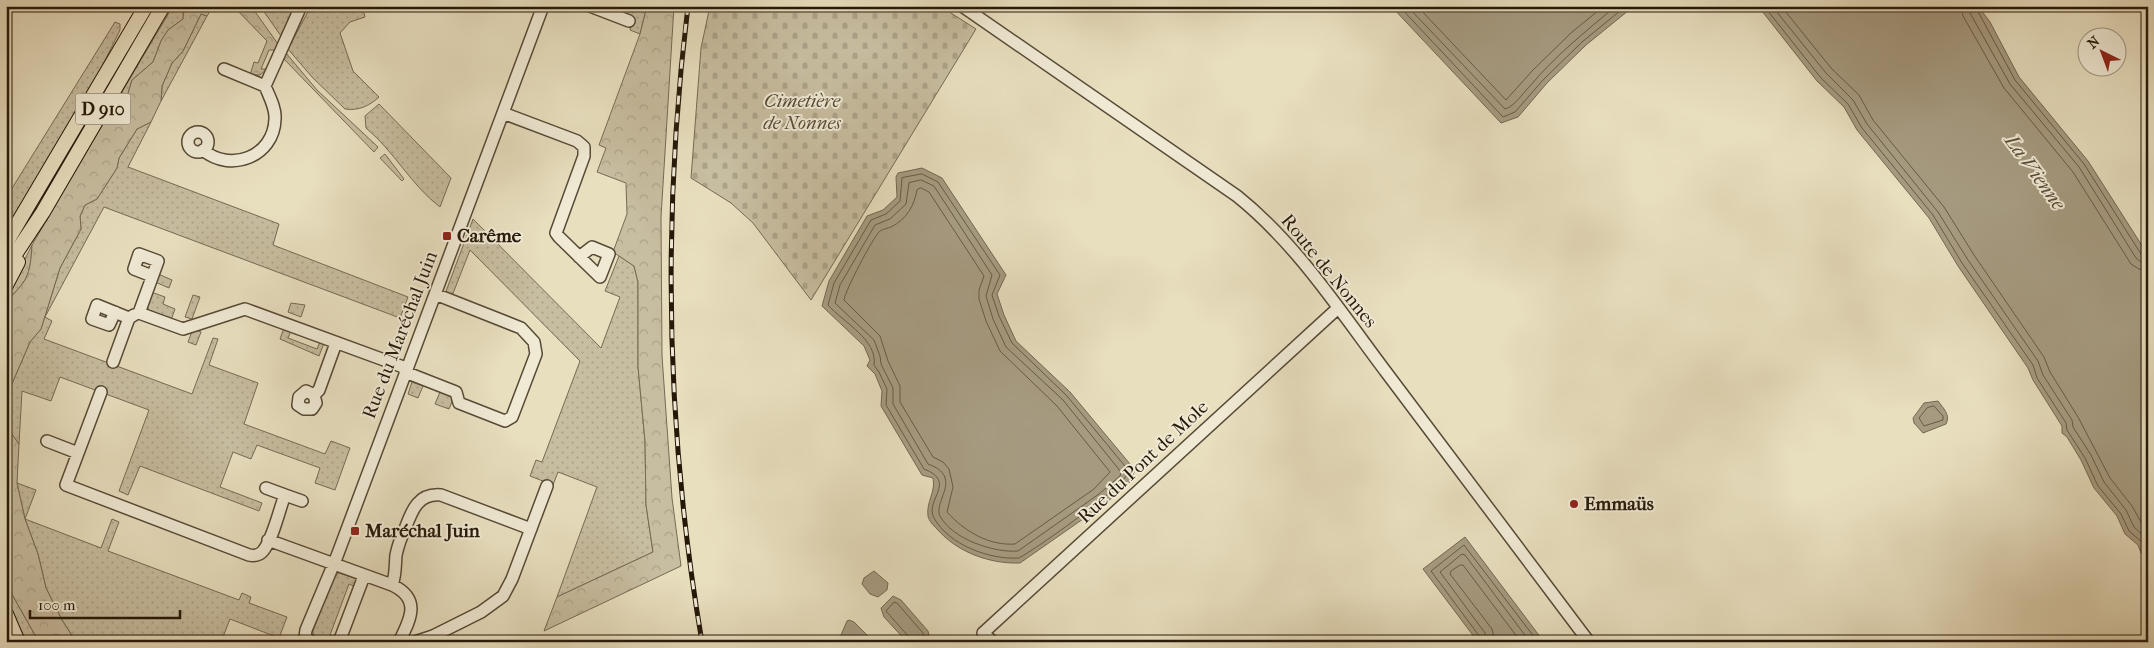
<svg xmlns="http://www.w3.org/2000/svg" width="2154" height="648" font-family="'IM FELL French Canon',serif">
  <defs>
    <pattern id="grass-dots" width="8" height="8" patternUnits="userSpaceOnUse" patternTransform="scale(1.25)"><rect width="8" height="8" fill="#c7bda0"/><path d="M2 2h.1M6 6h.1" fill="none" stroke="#aba288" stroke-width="1.8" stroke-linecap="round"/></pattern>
    <pattern id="cemetery-stones" width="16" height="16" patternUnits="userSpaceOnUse" patternTransform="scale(1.25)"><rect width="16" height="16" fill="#c7bda0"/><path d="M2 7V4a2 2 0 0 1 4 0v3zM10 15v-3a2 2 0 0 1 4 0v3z" fill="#aba288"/></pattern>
    <pattern id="park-crowns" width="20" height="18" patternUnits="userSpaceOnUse" patternTransform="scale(1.25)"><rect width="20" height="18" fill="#c7bda0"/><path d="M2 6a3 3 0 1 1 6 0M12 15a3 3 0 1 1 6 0" fill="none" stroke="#aba288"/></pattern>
  </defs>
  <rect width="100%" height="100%" fill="#e8dfbf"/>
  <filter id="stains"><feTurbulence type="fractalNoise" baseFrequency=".004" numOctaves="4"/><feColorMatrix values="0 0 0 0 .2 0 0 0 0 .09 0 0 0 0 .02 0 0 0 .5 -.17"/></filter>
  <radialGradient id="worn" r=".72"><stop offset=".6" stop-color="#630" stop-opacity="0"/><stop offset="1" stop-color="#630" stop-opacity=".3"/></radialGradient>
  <!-- grass -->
  <path fill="url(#grass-dots)" stroke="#766a54" d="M152,6H156L6,260V254Z
    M173,6H184L183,19L168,30L161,41L153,62L132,80L126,100L110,112Z
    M260,6H284L291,14L281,36Z
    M311,6H362L365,17L350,22L340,33L353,71L379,97C369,106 359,111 345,109L312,77L288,49Z
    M608,6H647L640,34L630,30L631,25Z
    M201,14L207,16L161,101L162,86L172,63L183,51Z
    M115,22L120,24V30L89,93L6,232V198Z
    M286,53L317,90L378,147L374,152L283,58Z
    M379,104L451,178L440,207C411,185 394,151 366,128L365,116Z
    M151,122L128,167L279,224L273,245L408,297L400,318L104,207L45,317L52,321L44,339L192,394L213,338L218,339L209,365L258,383L244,424L325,454L331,441L350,448L335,490L315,483L320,468L257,445L251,459L233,452L220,487L262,503L259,511L140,466L128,495L119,491L149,410L60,377L51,401L22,391L19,444L9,430L6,419V406L11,386L30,342L41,329L60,268L81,229L80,216L85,205L97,199L117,168L119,158L137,129Z
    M385,154L404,179L402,181L380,158Z
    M473,219L601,348L620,297L605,291L619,256L634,266L638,282V367L645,441L646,505L653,552L557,597L597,487L558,472L553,485L530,476L536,460L542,462L580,361L470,250L452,296L445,294Z
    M32,245C31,257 31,269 25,280C19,290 12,293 6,306V297Z
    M158,274L172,280L169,288L155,282Z
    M151,292L165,297L163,304L175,309L171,320L149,311L147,306Z
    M193,295L200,297L192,319L185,317Z
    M291,303L305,305L301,317L288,312Z
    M284,328L291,331L288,338L317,349L320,342L324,343L319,356L280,339Z
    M193,329L201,332L196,345L188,342Z
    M412,382L423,386L418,398L408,394Z
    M440,392L454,397L449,409L435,404Z
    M17,483L36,490L25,519L101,548L112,519L119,522L108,551L239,600L242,593L251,597L249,603L287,617L279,638L230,619L221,642H76L62,620L46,588L38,554L25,519Z
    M339,573L354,578L357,582L356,587L349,584L330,635L337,637L335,642H322L313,636V631L333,578Z
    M6,578L13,596L39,642H26L6,603Z"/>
  <!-- cemetery -->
  <path fill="url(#cemetery-stones)" stroke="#766a54" d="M710,6H940L976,29L811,300L753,223L731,203L691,178L701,48Z"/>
  <!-- park -->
  <path fill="url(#park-crowns)" stroke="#766a54" d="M184,6H213L207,16L201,14L183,51L172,63L162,86L161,101L151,122L137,129L119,158L117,168L97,199L85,205L80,216L81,229L60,268L41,329L30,342L11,386L6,406V306C12,293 19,290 25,280C31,269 31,257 32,245L110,112L126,100L132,80L153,62L161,41L168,30L183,19Z
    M233,6H251L278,44L275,50H269L261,69H267L260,75H250L254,62L258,63L267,41Z
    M647,6H674L661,217L662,356L672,498L681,566L544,631L557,597L653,552L646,505L645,441L638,367V282L634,266L613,252L627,214L626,183L597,172L606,148L599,145L640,34Z
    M6,419L9,430L19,444L17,483L25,519L38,554L46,588L62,620L76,642H39L13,596L6,578Z"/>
  <!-- water -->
  <path fill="#a69b81" stroke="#726751" d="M1391,6H1634L1586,45L1547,83L1518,117L1501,123Z
    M1758,6H1978L1990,22L2019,77L2088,161L2148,255V561L2141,553L2138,545L2125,534L2117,516L2094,488L2081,460L2067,437L2062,433V426L2033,380L2028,368L1958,266L1929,218L1857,130L1844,107L1817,81Z
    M922,168L942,178L1006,275L997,294L1004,315L1016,341L1070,392L1135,470L1130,482L1106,503L1020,563C989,564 957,552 937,529C933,525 929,521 928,516C926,502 936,492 933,478L922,475L881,406L882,391L875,374L867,366L870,360L864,346L822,306L829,281L867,216L883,210L897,197L896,177L898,173Z
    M1938,401C1943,408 1951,415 1946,424L1923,433L1914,423L1913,418L1924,403Z
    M1465,537L1544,642H1478L1423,569Z
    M874,571L888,583L887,590L878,597L870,594L862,584L864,578Z
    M893,596L901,600L928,631L929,635L926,641L907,642L884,617L881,608Z
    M849,620L854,622L874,642H838L847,621Z"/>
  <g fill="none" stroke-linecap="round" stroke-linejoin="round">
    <!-- shore -->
    <path stroke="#665a45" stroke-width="1" d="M1399,6L1503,117L1515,112L1543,80L1582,42L1626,6
      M1407,6L1505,109C1515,106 1522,94 1530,86C1555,56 1586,31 1616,6
      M1417,6L1506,100L1533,70L1572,32L1604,6
      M1764,6L1821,78L1848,104L1862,128L1933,215L1962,263L2033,365L2037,378L2066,423L2067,430L2085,458L2098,486L2121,514L2129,531L2142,542L2148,553
      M1772,6L1826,73L1853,100L1867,124L1938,212L1968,260L2038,361L2043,375L2072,420L2073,427L2091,455L2104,482L2126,510L2134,527L2148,540
      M1781,6L1831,68L1859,95L1873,120L1944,207L1974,255L2044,357L2050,372L2078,417L2110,478L2132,506L2141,522L2148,529
      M1961,6L1963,16L2004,88L2073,172L2131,264L2139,269L2148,271
      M1968,6L1970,13L2010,84L2079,167L2136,258L2141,262L2148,263
      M1975,6L2015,80L2084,164L2141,254L2148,257
      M922,174L938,182L1000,275L992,295L999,316L1012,343L1067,396L1129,471C1125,487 1037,548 1019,558C990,560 949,545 934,518C924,500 958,482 924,469L886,405L887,389L879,372L874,365C878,340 843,322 828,305L834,283L871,220L886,214L900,201L902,178Z
      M921,180L934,186L992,275L986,296L993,319L1006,347L1063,400L1121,472L1120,476L1099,494L1018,551C994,553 952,539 940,516C933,501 964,477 928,464L893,404V388L881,364L880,356L874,340L835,303L840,285L875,225L890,219L906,204L909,183Z
      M921,188L929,192L984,276L979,290V299L986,321L1000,351L1057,406L1110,472L1094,489L1015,544C989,546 964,531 947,512L953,487L949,469L943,462L933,457L900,402V386L888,361L880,336L844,300C845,291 873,237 880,231C883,229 888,228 891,227C907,219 914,206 917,190Z
      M1934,406L1943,416V420L1924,426L1919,418L1927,408Z
      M910,642L909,637L886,611L894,602L897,603L923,633V642
      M1481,642L1480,637L1431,571L1464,545L1538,642
      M1488,642L1485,633L1440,572L1462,554L1465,555L1530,642
      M1495,642L1492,629L1450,574L1451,571L1460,565H1463L1521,642"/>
    <defs>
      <path id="minor" d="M590,6L629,21
        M962,6L1237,196C1297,244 1340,311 1386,372C1454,462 1522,552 1589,642
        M265,86L301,6
        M503,113L577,141L584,147V156L556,233L559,237L600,277L609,254L592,247L579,257
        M188 142a10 10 0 1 1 20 0a10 10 0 1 1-20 0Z
        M203,150C230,173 274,157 275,119C276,108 269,96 265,86L224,69
        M152,276L134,269L139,254L158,261L139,313L183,329L245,309L406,368
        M115,312L109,325L92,319L97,305L129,318
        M113,362L129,318L134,315
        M405,372L456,392L459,403L505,421L512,417L536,354L534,342L521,328L435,294
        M101,392L66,485L249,555C254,556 259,556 263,551C273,539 279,510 285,495L266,488
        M314,395L306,391L299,397L298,405L304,409H312L316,403L314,395L319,390L336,343
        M47,441L78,453
        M285,495L302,501
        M268,540L392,585C422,599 410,620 399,642
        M392,585C396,575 395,565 396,555C398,546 401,537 405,529C412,510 418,493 441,495L531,529
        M312,642L305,637L306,630L337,556L543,6
        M339,642L364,576
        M415,642L433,636L481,612L503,596L512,579L547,486
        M993,642L983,633L1338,308"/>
      <path id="major" d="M6,243L146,6
        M6,268L43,212L163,6
        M6,285L18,262
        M6,614L18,642"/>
    </defs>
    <!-- minor casing -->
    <use href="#minor" stroke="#564a36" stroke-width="14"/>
    <!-- major casing -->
    <use href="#major" stroke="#251809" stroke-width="16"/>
    <!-- minor -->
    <use href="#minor" stroke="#f0ead5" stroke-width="11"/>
    <!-- major -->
    <use href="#major" stroke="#e8dfbf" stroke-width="14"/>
    <defs>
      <path id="rail" d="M688,6C662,217 666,432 702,642"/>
    </defs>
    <!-- rail casing -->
    <use href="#rail" stroke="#251809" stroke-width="5"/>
    <!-- rail -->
    <use href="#rail" stroke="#f0ead5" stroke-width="3" stroke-dasharray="9" stroke-linecap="butt"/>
  </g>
  <!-- markers -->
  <g fill="#8f2418" stroke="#f0ead5" stroke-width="2">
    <rect x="442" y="231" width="10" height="10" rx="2.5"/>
    <circle cx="1574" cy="504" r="5"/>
    <rect x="350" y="526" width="10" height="10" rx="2.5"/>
  </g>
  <g text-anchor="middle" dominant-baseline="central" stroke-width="4" stroke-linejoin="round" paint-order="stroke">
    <!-- shield labels -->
    <rect fill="#f0ead5" stroke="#625746" stroke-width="1" x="75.5" y="93.5" width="55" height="31" rx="4"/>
    <g font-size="18" font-weight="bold" fill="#251809">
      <text x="103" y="109">D 910</text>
    </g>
    <!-- park labels -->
    <g font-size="19" font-style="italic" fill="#564a36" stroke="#f0ead5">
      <text x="802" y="101">Cimetière<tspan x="802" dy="22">de Nonnes</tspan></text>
    </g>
    <!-- poi labels -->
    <g font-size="19" font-weight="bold" fill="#251809" stroke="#f0ead5" text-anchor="start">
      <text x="457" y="236">Carême</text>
      <text x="1584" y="504">Emmaüs</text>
      <text x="365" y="531">Maréchal Juin</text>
    </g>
    <!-- street labels -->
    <g font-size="19" fill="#251809" stroke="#f0ead5">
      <text transform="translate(1329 271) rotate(51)">Route de Nonnes</text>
      <text transform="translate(400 335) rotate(-69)">Rue du Maréchal Juin</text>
      <text transform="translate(1143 462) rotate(-43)">Rue du Pont de Mole</text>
    </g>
    <!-- water labels -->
    <g font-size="20" font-style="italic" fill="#594c39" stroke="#f0ead5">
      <text transform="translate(2035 172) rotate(54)">La Vienne</text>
    </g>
  </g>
  <!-- margin -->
  <rect width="2154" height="648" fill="none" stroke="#e8dfbf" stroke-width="25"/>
  <rect x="8" y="8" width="2139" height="633" fill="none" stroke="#251809" stroke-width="2.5"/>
  <rect x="12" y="12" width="2129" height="623" fill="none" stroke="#251809"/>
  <!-- north arrow -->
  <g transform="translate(2102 52) rotate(318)"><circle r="24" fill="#f0ead5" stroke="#9f9683"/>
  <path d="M0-4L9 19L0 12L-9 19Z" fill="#8f2418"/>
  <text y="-8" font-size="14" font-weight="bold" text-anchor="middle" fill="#251809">N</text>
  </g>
  <!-- scale -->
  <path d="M30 610v8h150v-8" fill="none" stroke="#251809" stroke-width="2.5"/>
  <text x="38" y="610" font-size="15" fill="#251809" stroke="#f0ead5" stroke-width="4" paint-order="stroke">100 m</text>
  <rect width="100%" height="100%" filter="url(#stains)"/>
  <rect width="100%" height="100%" fill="url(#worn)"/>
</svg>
